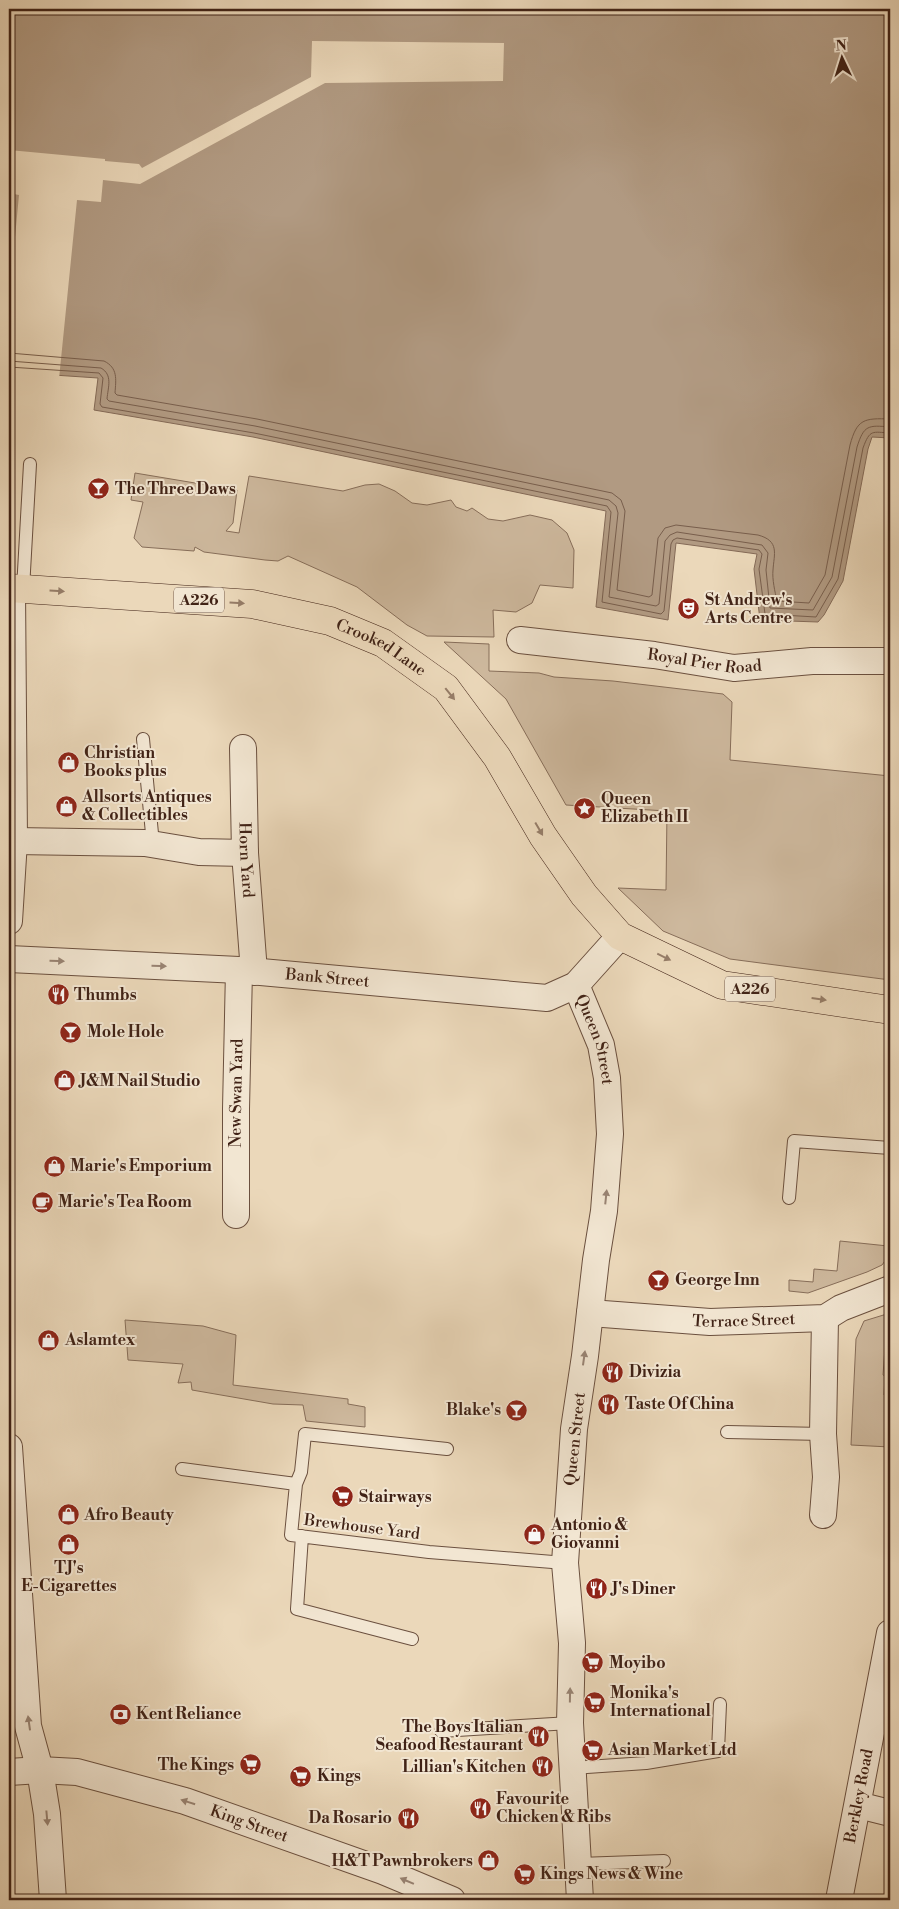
<svg xmlns="http://www.w3.org/2000/svg" width="899" height="1909" font-family="'Libre Bodoni',serif">
  <rect width="100%" height="100%" fill="#ebd8ba"/>
  <filter id="stains"><feTurbulence type="fractalNoise" baseFrequency=".004" numOctaves="4"/><feColorMatrix values="0 0 0 0 .2 0 0 0 0 .09 0 0 0 0 .02 0 0 0 .5 -.17"/></filter>
  <radialGradient id="worn" r=".72"><stop offset=".6" stop-color="#630" stop-opacity="0"/><stop offset="1" stop-color="#630" stop-opacity=".3"/></radialGradient>
  <!-- green -->
  <path fill="#ceb99e" stroke="#876e5a" d="M135,473L237,490L233,523L226,531L239,533L249,476L343,491L365,485L379,484L395,491L412,503L427,505L451,500L456,507L467,511L472,508L488,519L503,521L530,515L552,520L567,533L574,550L573,588L540,585L532,603L516,612L493,610L494,637L427,636L407,625L357,587L288,556L278,561L265,560L204,552L195,547L194,551L142,547L134,538L143,502L131,500Z
    M444,642L489,644V671L539,673L554,677L613,681L723,694L732,702L730,760L890,776V980L730,959L663,931L618,888L666,890L667,811L566,805L506,699Z
    M840,1241L888,1246L887,1258L882,1265L867,1272L808,1293L789,1291V1280L813,1282L814,1269L837,1271Z
    M890,1313V1334H886L883,1375L885,1376L884,1395L890,1396V1447L851,1445L856,1339L864,1321Z
    M125,1320L203,1326L236,1335L233,1385L348,1399V1404L365,1407V1427L306,1421L303,1405L273,1404L192,1390L191,1382L178,1383L183,1364L128,1360Z"/>
  <!-- water -->
  <path fill="#b19a82" stroke="#846a57" d="M9,9H890V438L872,437L868,449L843,581L824,615L818,622L760,620L754,569L757,554L676,543L668,620L596,607L606,511L253,437L94,410L98,378L9,372Z"/>
  <!-- pier -->
  <path fill="#ebd8ba" d="M312,41L504,43L503,81L325,83L140,184L103,180L101,202L77,200L59,379L9,374V300L19,195L9,193V150L105,159V161L139,164L142,168L311,77Z"/>
  <g fill="none" stroke-linecap="round" stroke-linejoin="round">
    <!-- shore -->
    <path stroke="#785e4c" stroke-width="1" d="M9,353L104,361C118,368 116,379 115,393L117,395L257,419L612,493L621,500L625,511L617,590L649,597L652,595L658,538L665,528L676,525L758,535C780,541 774,554 773,570C772,579 775,592 777,601L809,603L825,575L850,445C857,419 864,418 890,419
      M9,361L101,368C113,375 108,387 107,399L109,401L255,426L609,500L616,506L618,513L609,597L656,606L659,604L665,541L670,535L677,532L762,545L768,553L766,570L770,608L813,610L832,577L857,447C864,425 868,425 890,427
      M9,367L99,373L103,378L100,404L102,407L254,433L607,506L611,512L602,602L661,614L664,611L671,544L673,540L677,538L759,550L762,554L759,569L765,614L816,617L838,579L863,448C870,429 872,432 890,433"/>
    <defs>
      <path id="lane" d="M23,589L30,464
        M143,739L153,844
        M789,1198L794,1141L890,1148
        M727,1432L823,1434
        M182,1469L296,1484L291,1535L429,1552L565,1563
        M296,1484L301,1472L305,1434L447,1449
        M302,1536L297,1609L412,1639
        M441,1731L570,1723
        M572,1768L646,1763L718,1751L720,1704
        M579,1864L664,1861"/>
      <g id="street">
        <path id="s1" d="M520,640L654,655L734,668L812,661H890"/>
        <path id="s2" d="M243,748L245,853L254,972"/>
        <path d="M14,841L145,843L199,852L245,853"/>
        <path d="M9,921L14,841L12,589"/>
        <path id="s3" d="M9,959L239,970L547,998L576,985L620,936"/>
        <path id="s4" d="M576,985L601,1045L607,1078L610,1134L604,1211L596,1260L585,1356L574,1429L565,1563L572,1643L570,1723L580,1900"/>
        <path id="s5" d="M236,1215V1109L239,970"/>
        <path id="s6" d="M590,1313L710,1322L825,1318L841,1308L890,1289"/>
        <path d="M9,1447L28,1726L40,1770L47,1814L53,1900"/>
        <path d="M823,1515L826,1477L823,1434L825,1318"/>
        <path id="s7" d="M9,1772L40,1770L77,1772L185,1801L383,1871L452,1900"/>
        <path d="M858,1805L890,1813"/>
        <path id="s8" d="M839,1900L890,1633"/>
      </g>
      <g id="primary">
        <path id="s9" d="M9,588L252,604L330,621L383,643L446,688L497,757L543,836L584,895L620,936L722,985L890,1010"/>
      </g>
    </defs>
    <!-- lane casing -->
    <use href="#lane" stroke="#6b503f" stroke-width="14"/>
    <!-- street casing -->
    <use href="#street" stroke="#6b503f" stroke-width="28"/>
    <!-- primary casing -->
    <use href="#primary" stroke="#402216" stroke-width="29"/>
    <!-- lane -->
    <use href="#lane" stroke="#f2e6d2" stroke-width="12"/>
    <!-- street -->
    <use href="#street" stroke="#f2e6d2" stroke-width="26"/>
    <!-- primary -->
    <use href="#primary" stroke="#ebd8ba" stroke-width="28"/>
  </g>
  <!-- one-way arrows -->
  <defs><path id="oneway-solid" d="M-6-.8H1V-3.2L6.5 0L1 3.2V.8H-6Z" transform="scale(1.25)"/></defs>
  <g fill="#967d68">
    <use href="#oneway-solid" transform="translate(57 591) rotate(4)"/>
    <use href="#oneway-solid" transform="translate(237 603) rotate(4)"/>
    <use href="#oneway-solid" transform="translate(450 694) rotate(51)"/>
    <use href="#oneway-solid" transform="translate(539 829) rotate(60)"/>
    <use href="#oneway-solid" transform="translate(664 957) rotate(26)"/>
    <use href="#oneway-solid" transform="translate(819 999) rotate(8)"/>
  </g>
  <g fill="#998474">
    <use href="#oneway-solid" transform="translate(57 961) rotate(2)"/>
    <use href="#oneway-solid" transform="translate(159 966) rotate(2)"/>
    <use href="#oneway-solid" transform="translate(606 1197) rotate(-84)"/>
    <use href="#oneway-solid" transform="translate(584 1358) rotate(-82)"/>
    <use href="#oneway-solid" transform="translate(570 1695) rotate(-89)"/>
    <use href="#oneway-solid" transform="translate(29 1723) rotate(-98)"/>
    <use href="#oneway-solid" transform="translate(188 1802) rotate(-162)"/>
    <use href="#oneway-solid" transform="translate(47 1818) rotate(85)"/>
    <use href="#oneway-solid" transform="translate(407 1881) rotate(-157)"/>
  </g>
  <!-- icons -->
  <defs>
    <symbol id="bar-disc" viewBox="-11 -11 22 22"><circle r="9.5" fill="#8f2418" stroke="#f2e6d2"/><path d="M-6-5H6L.8 .8V4.5H3.5V6h-7V4.5H-.8V.8Z" fill="#fff"/></symbol>
    <symbol id="theatre-disc" viewBox="-11 -11 22 22"><circle r="9.5" fill="#8f2418" stroke="#f2e6d2"/><path d="M-5-5.5Q0-4 5-5.5V0Q5 5 0 6Q-5 5-5 0ZM-3.3-2.5H-1v1.5H-3.3ZM1-2.5H3.3v1.5H1ZM-2.8 1Q0 5.5 2.8 1Z" fill="#fff"/></symbol>
    <symbol id="shop-disc" viewBox="-11 -11 22 22"><circle r="9.5" fill="#8f2418" stroke="#f2e6d2"/><path d="M-5-2.5h2.3a2.7 3.5 0 0 1 5.4 0H5L5.5 6h-11ZM-1.5-2.5h3a1.5 2.3 0 0 0-3 0Z" fill="#fff"/></symbol>
    <symbol id="sight-disc" viewBox="-11 -11 22 22"><circle r="9.5" fill="#8f2418" stroke="#f2e6d2"/><path d="M0-6L1.8-2.2L6-1.7L2.9 1.2L3.7 5.4L0 3.3L-3.7 5.4L-2.9 1.2L-6-1.7L-1.8-2.2Z" fill="#fff"/></symbol>
    <symbol id="restaurant-disc" viewBox="-11 -11 22 22"><circle r="9.5" fill="#8f2418" stroke="#f2e6d2"/><path d="M-5-6h1v4h1v-4h1v4h1v-4h1v5L-1.5 .5V6h-2V.5L-5-1ZM5-6V6H3V1.5H1.5Q1.5-4 5-6Z" fill="#fff"/></symbol>
    <symbol id="cafe-disc" viewBox="-11 -11 22 22"><circle r="9.5" fill="#8f2418" stroke="#f2e6d2"/><path d="M-5.5-4.5H6V0H3Q3 3.5 0 3.5H-2.5Q-5.5 3.5-5.5 0ZM3-3.2v2h1.7v-2ZM-6 4.5H4V6H-6Z" fill="#fff"/></symbol>
    <symbol id="supermarket-disc" viewBox="-11 -11 22 22"><circle r="9.5" fill="#8f2418" stroke="#f2e6d2"/><path d="M-6-5.5h2.5l.6 2H6L4.5 2H-2.5L-4.4-4H-6ZM-1.5 3.2a1.3 1.3 0 1 0 .1 0ZM3 3.2a1.3 1.3 0 1 0 .1 0Z" fill="#fff"/></symbol>
    <symbol id="bank-disc" viewBox="-11 -11 22 22"><circle r="9.5" fill="#8f2418" stroke="#f2e6d2"/><path d="M-6-4H6V4H-6ZM0-2.3a2.3 2.3 0 1 0 0 4.6a2.3 2.3 0 1 0 0-4.6Z" fill="#fff"/></symbol>
  </defs>
  <g fill-rule="evenodd">
    <use href="#bar-disc" x="86" y="476" width="25" height="25"/>
    <use href="#theatre-disc" x="676" y="596" width="25" height="25"/>
    <use href="#shop-disc" x="56" y="750" width="25" height="25"/>
    <use href="#shop-disc" x="54" y="794" width="25" height="25"/>
    <use href="#sight-disc" x="572" y="796" width="25" height="25"/>
    <use href="#restaurant-disc" x="46" y="982" width="25" height="25"/>
    <use href="#bar-disc" x="58" y="1020" width="25" height="25"/>
    <use href="#shop-disc" x="52" y="1068" width="25" height="25"/>
    <use href="#shop-disc" x="42" y="1154" width="25" height="25"/>
    <use href="#cafe-disc" x="30" y="1190" width="25" height="25"/>
    <use href="#bar-disc" x="646" y="1268" width="25" height="25"/>
    <use href="#shop-disc" x="36" y="1328" width="25" height="25"/>
    <use href="#restaurant-disc" x="600" y="1360" width="25" height="25"/>
    <use href="#restaurant-disc" x="596" y="1392" width="25" height="25"/>
    <use href="#bar-disc" x="504" y="1398" width="25" height="25"/>
    <use href="#supermarket-disc" x="330" y="1484" width="25" height="25"/>
    <use href="#shop-disc" x="56" y="1502" width="25" height="25"/>
    <use href="#shop-disc" x="522" y="1522" width="25" height="25"/>
    <use href="#shop-disc" x="56" y="1532" width="25" height="25"/>
    <use href="#restaurant-disc" x="584" y="1576" width="25" height="25"/>
    <use href="#supermarket-disc" x="580" y="1650" width="25" height="25"/>
    <use href="#supermarket-disc" x="582" y="1690" width="25" height="25"/>
    <use href="#bank-disc" x="108" y="1702" width="25" height="25"/>
    <use href="#restaurant-disc" x="526" y="1724" width="25" height="25"/>
    <use href="#supermarket-disc" x="580" y="1738" width="25" height="25"/>
    <use href="#supermarket-disc" x="238" y="1752" width="25" height="25"/>
    <use href="#restaurant-disc" x="530" y="1754" width="25" height="25"/>
    <use href="#supermarket-disc" x="288" y="1764" width="25" height="25"/>
    <use href="#restaurant-disc" x="468" y="1796" width="25" height="25"/>
    <use href="#restaurant-disc" x="396" y="1806" width="25" height="25"/>
    <use href="#shop-disc" x="476" y="1848" width="25" height="25"/>
    <use href="#supermarket-disc" x="512" y="1862" width="25" height="25"/>
  </g>
  <g text-anchor="middle" dominant-baseline="central" stroke-width="4" stroke-linejoin="round" paint-order="stroke">
    <!-- shield labels -->
    <g fill="#f2e6d2" stroke="#755d4e" stroke-width="1">
      <rect x="174" y="587.5" width="50" height="25" rx="4"/>
      <rect x="725" y="976.5" width="50" height="25" rx="4"/>
    </g>
    <g font-size="15" font-weight="bold" fill="#402216">
      <text x="199" y="600">A226</text>
      <text x="750" y="989">A226</text>
    </g>
    <!-- poi labels -->
    <g font-size="16" font-weight="bold" fill="#402216" stroke="#f2e6d2" text-anchor="start">
      <text x="115" y="489">The Three Daws</text>
      <text x="705" y="600">St Andrew's<tspan x="705" dy="18">Arts Centre</tspan></text>
      <text x="84" y="753">Christian<tspan x="84" dy="18">Books plus</tspan></text>
      <text x="82" y="797">Allsorts Antiques<tspan x="82" dy="18">&amp; Collectibles</tspan></text>
      <text x="601" y="799">Queen<tspan x="601" dy="18">Elizabeth II</tspan></text>
      <text x="74" y="995">Thumbs</text>
      <text x="87" y="1032">Mole Hole</text>
      <text x="80" y="1081">J&amp;M Nail Studio</text>
      <text x="70" y="1166">Marie's Emporium</text>
      <text x="58" y="1202">Marie's Tea Room</text>
      <text x="675" y="1280">George Inn</text>
      <text x="65" y="1340">Aslamtex</text>
      <text x="629" y="1372">Divizia</text>
      <text x="625" y="1404">Taste Of China</text>
      <text x="501" y="1410" text-anchor="end">Blake's</text>
      <text x="359" y="1497">Stairways</text>
      <text x="84" y="1515">Afro Beauty</text>
      <text x="551" y="1525">Antonio &amp;<tspan x="551" dy="18">Giovanni</tspan></text>
      <text x="69" y="1568" text-anchor="middle">TJ's<tspan x="69" dy="18">E-Cigarettes</tspan></text>
      <text x="612" y="1589">J's Diner</text>
      <text x="609" y="1663">Moyibo</text>
      <text x="610" y="1693">Monika's<tspan x="610" dy="18">International</tspan></text>
      <text x="136" y="1714">Kent Reliance</text>
      <text x="523" y="1727" text-anchor="end">The Boys Italian<tspan x="523" dy="18">Seafood Restaurant</tspan></text>
      <text x="608" y="1750">Asian Market Ltd</text>
      <text x="234" y="1765" text-anchor="end">The Kings</text>
      <text x="526" y="1767" text-anchor="end">Lillian's Kitchen</text>
      <text x="317" y="1776">Kings</text>
      <text x="496" y="1799">Favourite<tspan x="496" dy="18">Chicken &amp; Ribs</tspan></text>
      <text x="392" y="1818" text-anchor="end">Da Rosario</text>
      <text x="473" y="1861" text-anchor="end">H&amp;T Pawnbrokers</text>
      <text x="540" y="1874">Kings News &amp; Wine</text>
    </g>
    <!-- street labels -->
    <g font-size="16" fill="#402216" stroke="#f2e6d2">
      <text stroke="none"><textPath href="#s9" startOffset="381">Crooked Lane</textPath></text>
      <text stroke="none"><textPath href="#s1" startOffset="186">Royal Pier Road</textPath></text>
      <text stroke="none"><textPath href="#s2" startOffset="112">Horn Yard</textPath></text>
      <text stroke="none"><textPath href="#s3" startOffset="319">Bank Street</textPath></text>
      <text stroke="none"><textPath href="#s4" startOffset="58">Queen Street</textPath></text>
      <text stroke="none"><textPath href="#s5" startOffset="122">New Swan Yard</textPath></text>
      <text stroke="none"><textPath href="#s6" startOffset="154">Terrace Street</textPath></text>
      <text transform="translate(575 1439) rotate(-84)">Queen Street</text>
      <text transform="translate(362 1527) rotate(7)">Brewhouse Yard</text>
      <text stroke="none"><textPath href="#s8" startOffset="106">Berkley Road</textPath></text>
      <text stroke="none"><textPath href="#s7" startOffset="248">King Street</textPath></text>
    </g>
  </g>
  <!-- margin -->
  <rect width="899" height="1909" fill="none" stroke="#ebd8ba" stroke-width="30"/>
  <rect x="10" y="10" width="879" height="1889" fill="none" stroke="#402216" stroke-width="2.5"/>
  <rect x="15" y="15" width="869" height="1879" fill="none" stroke="#402216"/>
  <!-- north arrow -->
  <g transform="translate(842 58) rotate(356)" stroke="#f2e6d2" stroke-width="4" paint-order="stroke">
  <path d="M0-4L9 19L0 12L-9 19Z" fill="#402216"/>
  <text y="-8" font-size="14" font-weight="bold" text-anchor="middle" fill="#402216">N</text>
  </g>
  <rect width="100%" height="100%" filter="url(#stains)"/>
  <rect width="100%" height="100%" fill="url(#worn)"/>
</svg>
